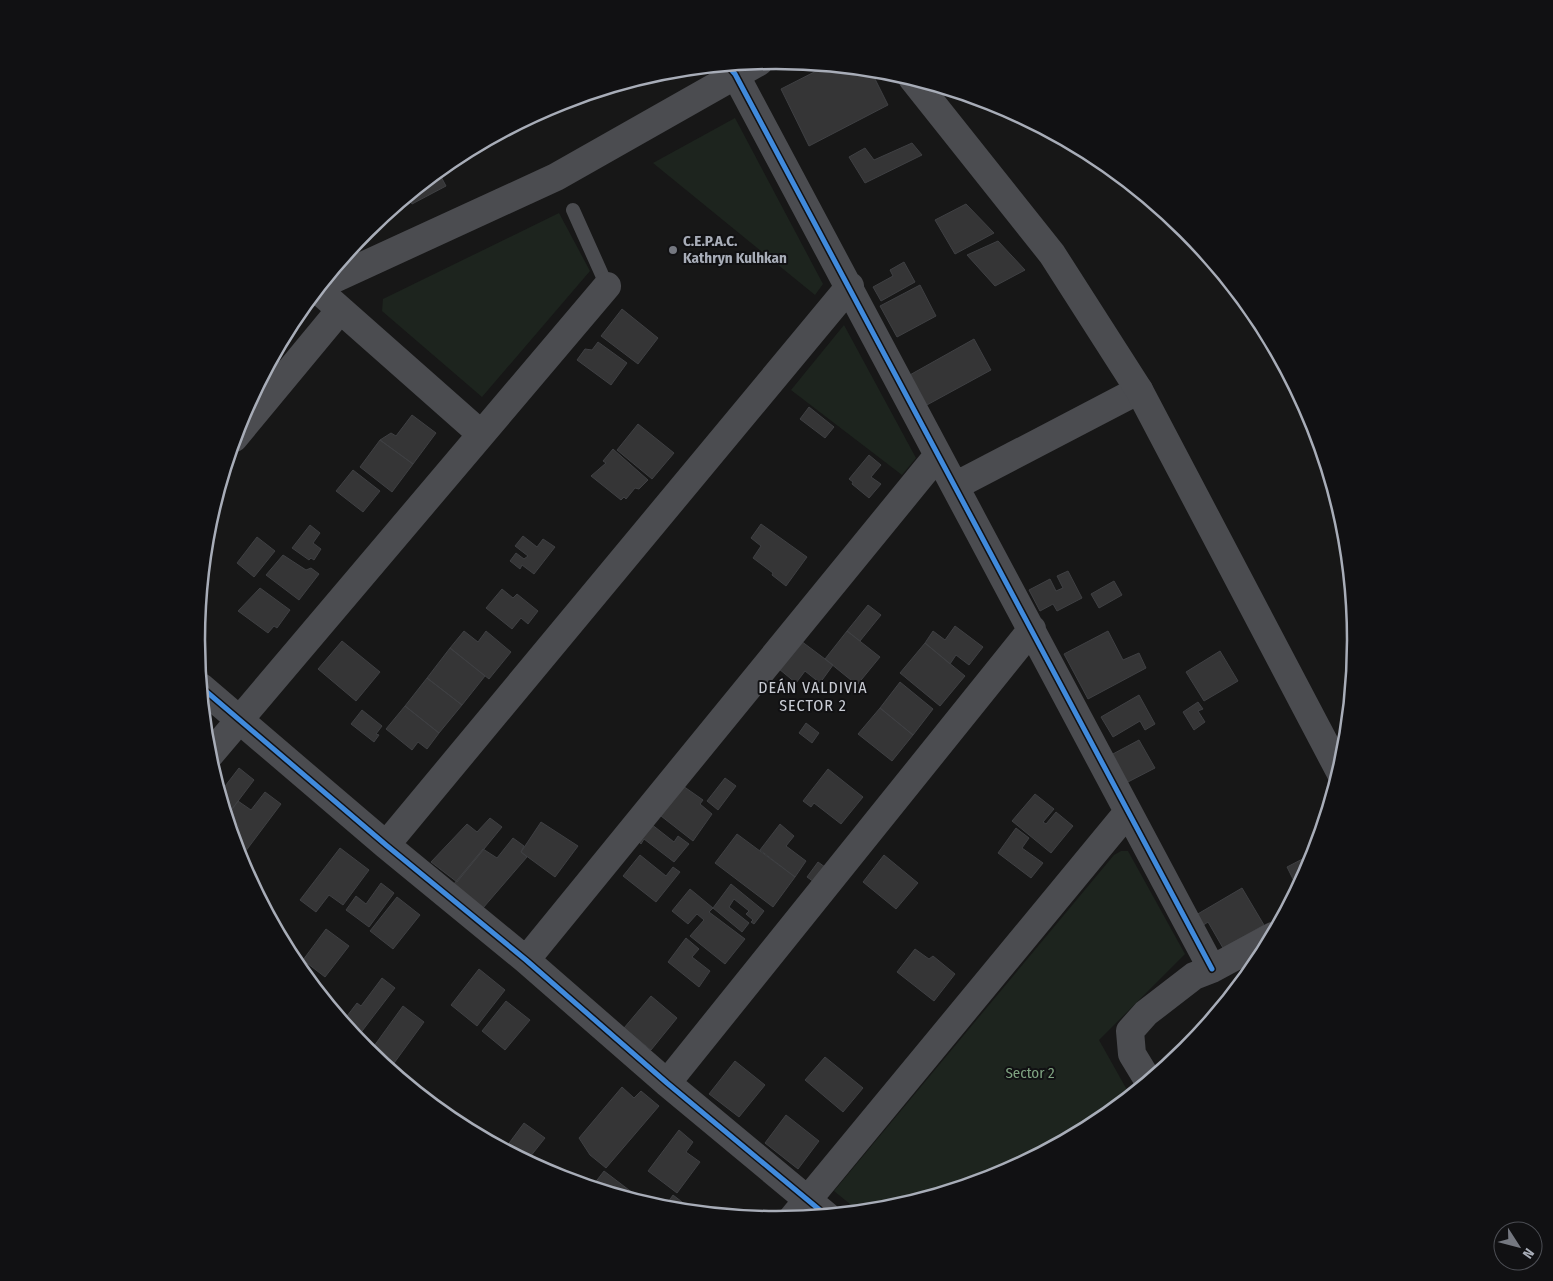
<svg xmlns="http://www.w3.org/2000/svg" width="1553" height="1281" font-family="'Fira Sans Condensed',sans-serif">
  <rect width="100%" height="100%" fill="#171717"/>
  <!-- green -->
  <path fill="#1d241e" d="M735,118L823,284L815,295L653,163Z
    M559,213L590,271L482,397L382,311L383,299Z
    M844,325L916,458L902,475L791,390Z
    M1121,851H1128L1185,954L1099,1040L1131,1097L1099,1123L998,1177L889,1210L861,1213L834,1191L1114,855Z"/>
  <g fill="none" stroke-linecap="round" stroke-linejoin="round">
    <!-- stream -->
    <path stroke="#2a3239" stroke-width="9" d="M1299,393L1311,430L1328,469"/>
  </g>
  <!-- building -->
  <path fill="#353536" stroke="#3f4043" d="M828,65L870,69L888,105L809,146L781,89Z
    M919,80L949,89L936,100Z
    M912,143L922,155L865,183L849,157L865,148L874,160Z
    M438,171L446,186L412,204L408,196Z
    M400,202L403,209L376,222Z
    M966,204L994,233L955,254L935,220Z
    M998,241L1025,270L995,286L967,255Z
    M904,262L915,282L881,301L873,287L893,276L890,270Z
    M920,285L936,316L897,337L880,306Z
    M622,309L658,338L638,364L601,336Z
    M291,324L298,329L284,349L279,346Z
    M974,339L991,370L925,406L908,376Z
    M598,342L627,363L611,385L577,360L585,349L592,350Z
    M809,407L834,427L825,438L800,419Z
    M412,415L436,433L413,464L380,440L391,433L396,436Z
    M638,424L674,453L652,479L617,450Z
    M380,440L413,464L392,492L360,467Z
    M613,449L648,480L639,489L635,488L626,499L624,497L621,500L591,476L606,463L603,461Z
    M869,455L881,465L871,477L881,484L869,498L852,484L853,482L849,479Z
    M353,470L380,491L363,512L336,491Z
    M761,524L807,557L786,586L772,575L773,573L753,558L761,546L751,538Z
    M310,525L320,533L313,543L321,549L314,560L311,558L309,560L292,548Z
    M523,536L537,547L543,539L555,547L534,574L522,565L520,569L510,561L516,553L524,559L528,556L515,546Z
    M257,537L275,551L254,577L237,563Z
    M283,555L306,570L311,568L319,574L299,600L266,575Z
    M1068,571L1082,598L1057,611L1053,604L1040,611L1029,590L1050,579L1056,591L1063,588L1057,576Z
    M1114,581L1122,595L1099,608L1091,594Z
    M260,588L290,610L277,628L274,626L268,633L238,611Z
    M502,589L513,598L517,594L538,611L528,624L521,618L512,629L486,608Z
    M868,605L881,615L860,641L847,631Z
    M955,626L983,647L969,665L956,655L950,664L925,643L933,631L945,640Z
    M464,631L478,642L486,631L511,652L489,679L450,648Z
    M847,631L880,657L857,685L825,659Z
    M1108,631L1123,660L1139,653L1146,668L1088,699L1064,654Z
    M342,641L380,672L356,701L318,669Z
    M801,641L833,665L820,683L805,671L796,683L779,669Z
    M925,643L965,676L940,706L900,673Z
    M450,648L485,676L462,705L427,678Z
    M1220,651L1238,681L1204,701L1186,672Z
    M427,678L462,705L439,733L405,706Z
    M900,682L933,709L913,735L880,708Z
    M1139,695L1155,724L1145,730L1140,721L1113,737L1101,717Z
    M1198,702L1203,709L1198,711L1205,722L1194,730L1183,712Z
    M405,706L439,733L427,749L418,742L412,750L386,729Z
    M880,708L913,735L892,761L858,734Z
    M362,710L382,726L376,734L379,735L374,742L351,724Z
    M806,723L819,733L812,743L799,733Z
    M1139,740L1155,768L1126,783L1111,755Z
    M239,768L254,780L226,817L219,794Z
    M828,769L863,797L841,824L814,803L811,807L803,801Z
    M725,778L736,786L718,810L707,801Z
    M683,786L703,800L700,804L712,814L693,841L661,816Z
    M265,792L281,804L239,860L232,835L239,826L226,817L238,801L251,810Z
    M1035,794L1054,809L1043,822L1046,824L1056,812L1073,826L1051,853L1012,821Z
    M490,818L502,827L457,882L431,862L467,824L477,832Z
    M541,822L578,846L555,877L521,852Z
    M651,824L674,842L678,836L689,844L674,862L644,839L641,844L638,841Z
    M780,824L794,836L786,846L806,861L795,877L760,850Z
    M1016,828L1029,838L1022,848L1043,863L1031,878L998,853Z
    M737,834L795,877L773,907L715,863Z
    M513,838L524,846L521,852L527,857L483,908L453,885L483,849L497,858Z
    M340,848L369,870L343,905L329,895L316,912L300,900Z
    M1316,852L1313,863L1305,878L1295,883L1287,867Z
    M640,855L666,876L673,867L680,872L656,902L623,876Z
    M884,855L918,883L896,909L863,882Z
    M818,862L825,867L814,882L807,877Z
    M381,883L394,893L369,927L346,910L356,896L366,904Z
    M731,884L764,911L754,924L751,922L753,920L746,914L749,911L734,899L729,907L749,923L742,932L713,908Z
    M1242,888L1264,925L1223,948L1208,922L1202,926L1196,915Z
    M690,889L713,908L709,912L745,939L725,964L690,936L704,920L697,914L688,924L672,911Z
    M397,897L420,915L393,949L370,931Z
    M326,929L349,946L325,977L303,960Z
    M686,938L699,949L692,957L710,971L699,987L668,962Z
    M915,949L929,959L933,956L955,974L934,1001L897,972Z
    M479,969L505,990L477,1026L451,1005Z
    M382,978L395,988L356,1039L327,1003L328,1002L347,1016L357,1003L361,1006Z
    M651,996L677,1018L651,1050L624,1028Z
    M506,1001L530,1020L505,1050L482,1031Z
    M403,1006L424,1022L389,1070L369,1053Z
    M825,1057L863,1088L843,1112L805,1080Z
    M735,1061L765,1085L739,1117L709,1094Z
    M622,1087L634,1098L641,1091L659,1106L606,1168L590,1155L579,1138Z
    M786,1115L819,1141L798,1169L765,1143Z
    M524,1123L545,1138L526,1162L504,1150Z
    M679,1130L693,1142L686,1152L700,1162L677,1193L648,1171Z
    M604,1171L650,1206L591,1188Z
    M673,1195L686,1205L682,1212L667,1210L664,1208Z"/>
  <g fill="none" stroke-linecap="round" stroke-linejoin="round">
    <!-- service -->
    <path stroke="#4b4c50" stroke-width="14" d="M573,210L607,286"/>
    <!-- minor -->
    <path stroke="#4b4c50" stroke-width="28" d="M727,65L735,74C896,371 1051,672 1212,969
      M321,285L556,177L759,62
      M317,289L481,434
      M234,438L340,310
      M955,486L1139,390
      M201,687L386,845L526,960L667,1083L827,1216
      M208,757L607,286
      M386,845L850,286
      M526,960L938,455
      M1149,1082L1132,1054L1130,1031L1146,1013L1194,976L1212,969L1273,936
      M667,1083L1032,629
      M791,1220L1127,813"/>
    <!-- tertiary -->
    <path stroke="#4b4c50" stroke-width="28" d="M912,78L1052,254L1139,390L1340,772"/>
    <defs>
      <path id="cycleway" d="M727,65L735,74C896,371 1051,672 1212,969
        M201,687L386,845L526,960L667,1083L827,1216"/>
    </defs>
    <!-- cycleway casing -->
    <use href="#cycleway" stroke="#111113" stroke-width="8"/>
    <!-- cycleway -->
    <use href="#cycleway" stroke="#408adc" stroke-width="5"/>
  </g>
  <!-- markers -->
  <circle fill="#757880" stroke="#111113" stroke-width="2" cx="673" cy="250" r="5"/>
  <g text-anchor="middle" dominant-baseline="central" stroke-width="4" stroke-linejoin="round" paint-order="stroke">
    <!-- poi labels -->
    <g font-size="15" font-weight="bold" fill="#a8adb8" stroke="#111113" text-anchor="start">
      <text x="683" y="241">C.E.P.A.C.<tspan x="683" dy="17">Kathryn Kulhkan</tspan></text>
    </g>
    <!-- park labels -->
    <g font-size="15" fill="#7fa381" stroke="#111113">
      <text x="1030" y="1073">Sector 2</text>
    </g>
    <!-- neighbourhood labels -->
    <g font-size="16" letter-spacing="1" fill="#c9ccd4" stroke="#111113">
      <text x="813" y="687">DEÁN VALDIVIA<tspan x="813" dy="18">SECTOR 2</tspan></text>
    </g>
  </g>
  <!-- crop -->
  <path d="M0 0H1553V1281H0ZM205 640a571 571 0 1 1 1142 0a571 571 0 1 1-1142 0Z" fill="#111113" fill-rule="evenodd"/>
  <path fill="none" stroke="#a8adb8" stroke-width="2.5" d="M205 640a571 571 0 1 1 1142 0a571 571 0 1 1-1142 0Z"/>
  <!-- north arrow -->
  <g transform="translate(1518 1246) rotate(126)"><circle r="24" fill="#111113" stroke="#4d4f55"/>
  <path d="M0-4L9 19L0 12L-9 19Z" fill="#757880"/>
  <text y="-8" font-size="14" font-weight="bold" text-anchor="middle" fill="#a8adb8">N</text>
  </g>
</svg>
